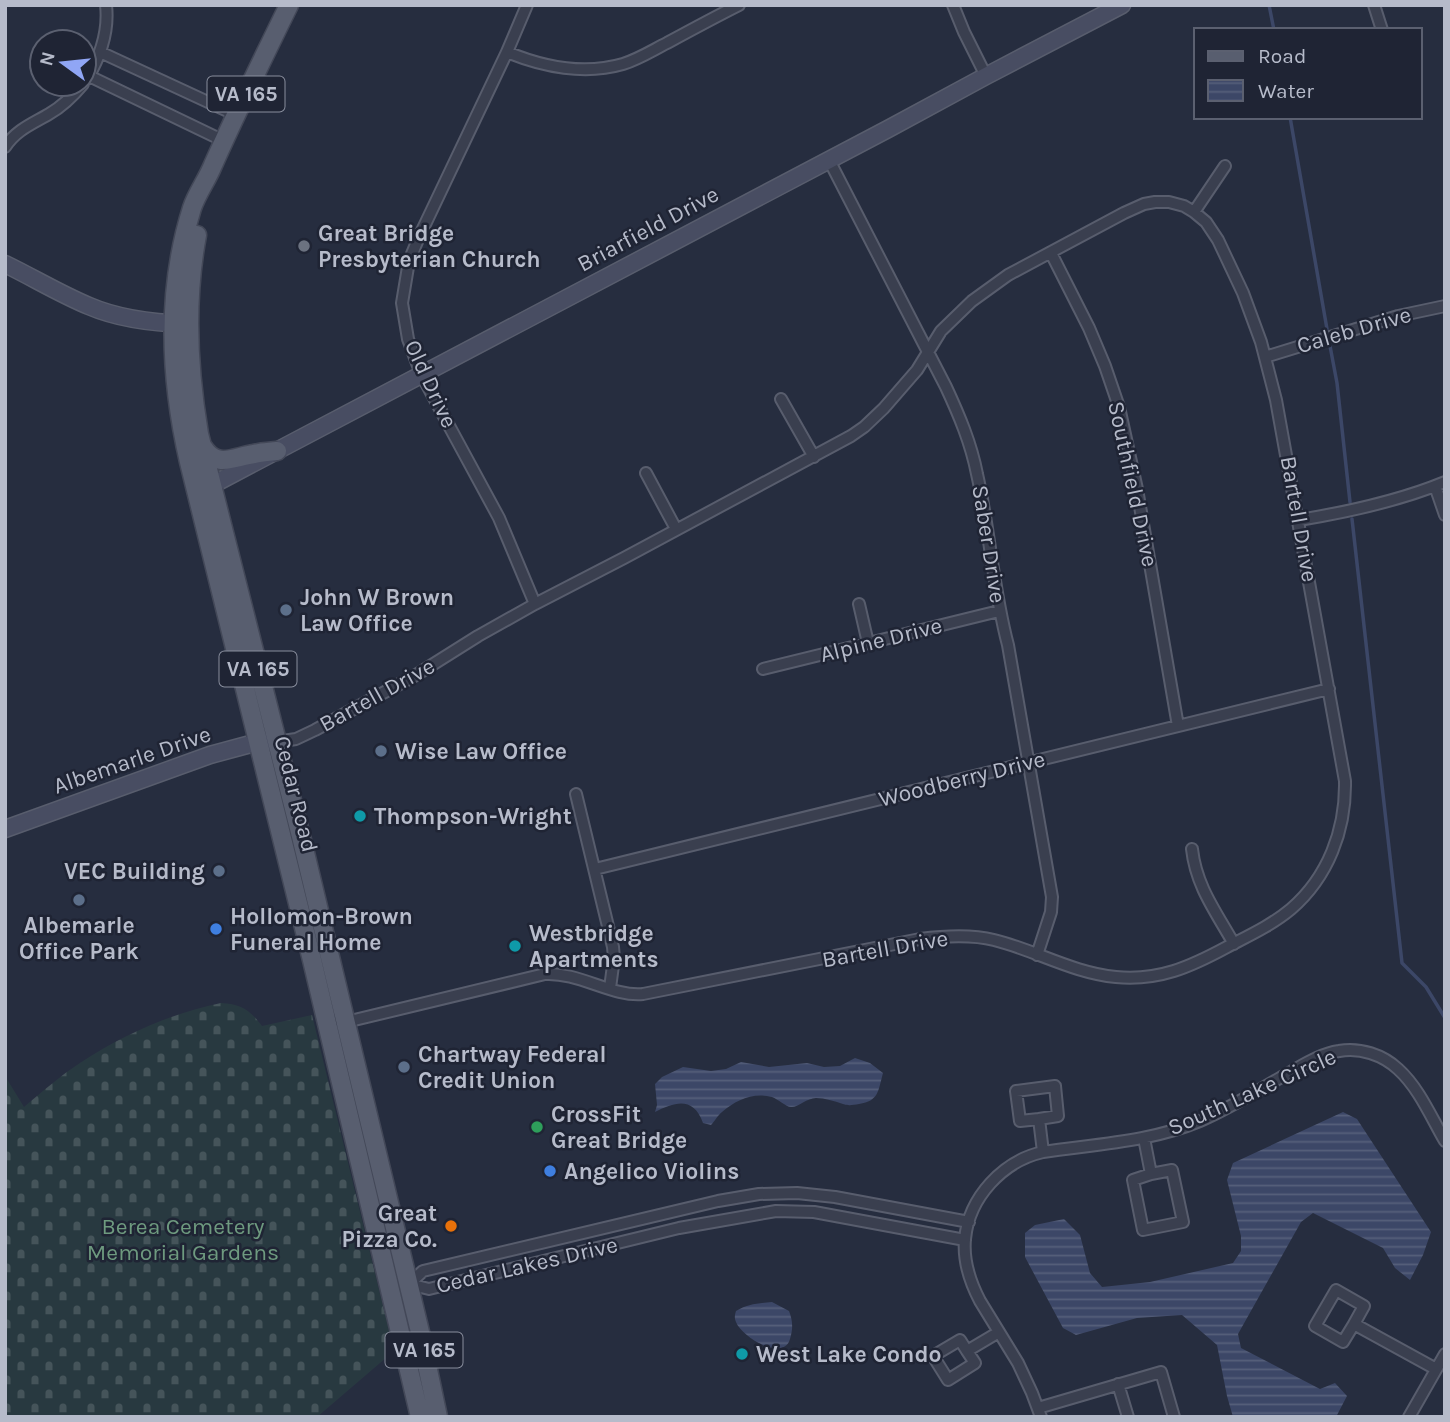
<svg xmlns="http://www.w3.org/2000/svg" width="1450" height="1422" font-family="Karla,sans-serif">
  <defs>
    <pattern id="cemetery-stones" width="16" height="16" patternUnits="userSpaceOnUse" patternTransform="scale(1.75)"><rect width="16" height="16" fill="#283940"/><path d="M2 7V4a2 2 0 0 1 4 0v3zM10 15v-3a2 2 0 0 1 4 0v3z" fill="#45545a"/></pattern>
    <pattern id="water-rules" width="6" height="5" patternUnits="userSpaceOnUse" patternTransform="scale(1.75)"><rect width="6" height="5" fill="#3c4767"/><path d="M0 2.5h6" fill="none" stroke="#56607b"/></pattern>
  </defs>
  <rect width="100%" height="100%" fill="#262d3f"/>
  <!-- cemetery -->
  <path fill="url(#cemetery-stones)" d="M221,1003C241,1004 250,1010 262,1026L312,1015L394,1351L317,1417H5V1076L24,1107C43,1091 60,1076 80,1063C122,1035 172,1013 221,1003Z"/>
  <!-- water -->
  <path fill="url(#water-rules)" d="M855,1058L870,1063L883,1073C878,1091 879,1101 859,1104C852,1105 849,1106 843,1104C834,1101 825,1098 816,1098C807,1098 797,1108 791,1107C786,1107 778,1099 772,1097C753,1092 736,1100 722,1112C717,1116 715,1121 711,1125L703,1123C694,1097 676,1101 655,1112L657,1105L655,1084L662,1077L683,1067L711,1071L726,1069L741,1062L769,1067L807,1063L824,1067L840,1066Z
    M1343,1112L1357,1119L1431,1232L1423,1255L1410,1280L1395,1268L1383,1248L1313,1213L1301,1222L1238,1334L1241,1348L1320,1389L1335,1383L1347,1396L1336,1417H1233L1227,1396L1217,1345L1182,1315L1137,1318L1076,1335L1063,1328L1025,1257V1233L1035,1225L1064,1219L1080,1235L1090,1273L1102,1287L1150,1282L1233,1263L1241,1251V1236L1227,1180L1233,1163Z
    M772,1302L789,1311C793,1321 793,1329 790,1339C783,1363 741,1336 736,1322C734,1317 735,1315 736,1311C747,1304 759,1303 772,1302Z"/>
  <g fill="none" stroke-linecap="round" stroke-linejoin="round">
    <!-- stream -->
    <path stroke="#3c4767" stroke-width="3.5" d="M1269,5L1274,30
      M1290,117L1327,329
      M1330,346L1337,383L1350,502
      M1352,519L1402,963L1426,987L1445,1018"/>
    <defs>
      <path id="street" d="M527,5L507,52L419,237L409,261L402,303L408,339L421,374L499,518L535,604
        M953,5L964,32L986,76
        M1374,5L1382,30
        M100,52L236,115
        M507,52C543,67 585,75 623,64C639,59 653,50 667,43C691,30 715,17 739,5
        M89,76L224,141
        M87,79C100,57 109,31 106,5
        M5,147C16,130 32,124 49,114C63,106 73,96 83,84
        M829,160L946,387C959,415 971,443 977,474C990,531 993,589 1008,645L1052,897L1051,912L1037,955
        M1194,212L1225,166
        M1051,253L1089,328L1105,366L1119,407L1137,489L1178,726
        M1265,357L1398,316L1445,306
        M781,399L814,457
        M646,473L676,529
        M1435,486L1445,515
        M1299,520C1348,512 1399,501 1445,482
        M859,604L868,643
        M763,669L999,611
        M276,742L296,739L315,730L416,675L478,636L535,604L624,558L851,436L864,427L884,408L917,370L941,331L972,301L1008,275L1124,213L1144,204L1155,202H1169L1184,206L1194,212L1206,222L1218,240L1243,293L1261,342L1276,400L1345,781C1346,830 1328,877 1291,909C1272,925 1248,936 1227,947C1190,967 1159,981 1116,977C1073,973 1035,950 994,940C970,934 944,936 920,939L643,994C612,997 579,972 545,974L346,1022L324,1017
        M576,794L613,947L614,958L610,988
        M1192,849C1196,886 1216,912 1234,944
        M595,869L1329,689
        M1039,1119L1020,1121L1016,1091L1055,1086L1058,1116L1039,1119L1043,1152
        M1144,1138L1151,1174L1133,1180L1143,1230L1183,1222L1172,1170L1151,1174
        M409,1284L423,1271L718,1201L759,1194L797,1193L835,1197L969,1222
        M409,1284L429,1289L679,1228L776,1211L814,1212L965,1240
        M1354,1324L1364,1306L1336,1290L1315,1326L1343,1342L1354,1324L1436,1369
        M967,1351L960,1340L933,1356L948,1380L975,1363L967,1351L999,1332
        M1118,1384L1128,1417
        M1038,1408L1161,1372L1174,1417
        M1041,1417L1032,1393L1018,1363L980,1301C970,1282 963,1261 965,1239C969,1197 1003,1161 1043,1152C1096,1144 1150,1142 1200,1121C1230,1108 1257,1091 1285,1075C1302,1066 1319,1054 1339,1051C1360,1047 1383,1055 1398,1069C1419,1088 1431,1117 1445,1141
        M1409,1417L1445,1354"/>
      <path id="secondary" d="M5,264C34,278 60,294 89,306C119,319 154,323 187,324
        M200,483L212,485L888,129L986,76L1122,5
        M5,829L210,755L258,742H268"/>
      <path id="primary" d="M289,5C263,58 237,111 213,165C207,180 197,193 192,208C166,290 170,379 189,462L312,960L420,1417
        M197,235C185,299 188,369 199,434L301,836L420,1332L438,1417
        M203,447C217,469 233,457 254,454C261,452 269,452 277,451"/>
    </defs>
    <!-- street casing -->
    <use href="#street" stroke="#585d6d" stroke-width="14"/>
    <!-- secondary casing -->
    <use href="#secondary" stroke="#585d6d" stroke-width="19"/>
    <!-- primary casing -->
    <use href="#primary" stroke="#434858" stroke-width="21"/>
    <!-- street -->
    <use href="#street" stroke="#3a3f4f" stroke-width="10"/>
    <!-- secondary -->
    <use href="#secondary" stroke="#484d62" stroke-width="16"/>
    <!-- primary -->
    <use href="#primary" stroke="#585e6f" stroke-width="18"/>
  </g>
  <!-- markers -->
  <circle fill="#6b7280" stroke="#1f2434" stroke-width="2.5" cx="304" cy="246" r="7"/>
  <g fill="#5c6f8a" stroke="#1f2434" stroke-width="2.5">
    <circle cx="286" cy="610" r="7"/>
    <circle cx="381" cy="751" r="7"/>
    <circle cx="219" cy="871" r="7"/>
    <circle cx="79" cy="900" r="7"/>
    <circle cx="404" cy="1067" r="7"/>
  </g>
  <g fill="#0f9aa8" stroke="#1f2434" stroke-width="2.5">
    <circle cx="360" cy="816" r="7"/>
    <circle cx="515" cy="946" r="7"/>
    <circle cx="742" cy="1354" r="7"/>
  </g>
  <g fill="#3f7fe0" stroke="#1f2434" stroke-width="2.5">
    <circle cx="216" cy="929" r="7"/>
    <circle cx="550" cy="1171" r="7"/>
  </g>
  <circle fill="#2e9e5b" stroke="#1f2434" stroke-width="2.5" cx="537" cy="1127" r="7"/>
  <circle fill="#e8710a" stroke="#1f2434" stroke-width="2.5" cx="451" cy="1226" r="7"/>
  <g text-anchor="middle" dominant-baseline="central" stroke-width="5" stroke-linejoin="round" paint-order="stroke">
    <!-- shield labels -->
    <g fill="#1f2434" stroke="#898e9d" stroke-width="2">
      <rect x="207.5" y="76.5" width="77" height="35" rx="5"/>
      <rect x="219.5" y="651.5" width="77" height="35" rx="5"/>
      <rect x="385.5" y="1332.5" width="77" height="35" rx="5"/>
    </g>
    <g font-size="21" font-weight="bold" fill="#b6bbca">
      <text x="246" y="94">VA 165</text>
      <text x="258" y="669">VA 165</text>
      <text x="424" y="1350">VA 165</text>
    </g>
    <!-- street labels -->
    <g font-size="23" fill="#b6bbca" stroke="#1f2434">
      <text transform="translate(648 229) rotate(-28)">Briarfield Drive</text>
      <text transform="translate(1354 330) rotate(-16)">Caleb Drive</text>
      <text transform="translate(431 384) rotate(65)">Old Drive</text>
      <text transform="translate(1133 484) rotate(78)">Southfield Drive</text>
      <text transform="translate(1299 519) rotate(80)">Bartell Drive</text>
      <text transform="translate(989 544) rotate(81)">Saber Drive</text>
      <text transform="translate(881 640) rotate(-14)">Alpine Drive</text>
      <text transform="translate(377 695) rotate(-29)">Bartell Drive</text>
      <text transform="translate(132 760) rotate(-19)">Albemarle Drive</text>
      <text transform="translate(962 779) rotate(-14)">Woodberry Drive</text>
      <text transform="translate(296 794) rotate(76)">Cedar Road</text>
      <text transform="translate(885 949) rotate(-10)">Bartell Drive</text>
      <text transform="translate(1252 1092) rotate(-24)">South Lake Circle</text>
      <text transform="translate(527 1265) rotate(-13)">Cedar Lakes Drive</text>
    </g>
    <!-- poi labels -->
    <g font-size="23" font-weight="bold" fill="#b6bbca" stroke="#1f2434" text-anchor="start">
      <text x="318" y="233">Great Bridge<tspan x="318" dy="26">Presbyterian Church</tspan></text>
      <text x="300" y="597">John W Brown<tspan x="300" dy="26">Law Office</tspan></text>
      <text x="395" y="751">Wise Law Office</text>
      <text x="374" y="816">Thompson-Wright</text>
      <text x="205" y="871" text-anchor="end">VEC Building</text>
      <text x="230" y="916">Hollomon-Brown<tspan x="230" dy="26">Funeral Home</tspan></text>
      <text x="79" y="925" text-anchor="middle">Albemarle<tspan x="79" dy="26">Office Park</tspan></text>
      <text x="529" y="933">Westbridge<tspan x="529" dy="26">Apartments</tspan></text>
      <text x="418" y="1054">Chartway Federal<tspan x="418" dy="26">Credit Union</tspan></text>
      <text x="551" y="1114">CrossFit<tspan x="551" dy="26">Great Bridge</tspan></text>
      <text x="564" y="1171">Angelico Violins</text>
      <text x="437" y="1213" text-anchor="end">Great<tspan x="437" dy="26">Pizza Co.</tspan></text>
      <text x="756" y="1354">West Lake Condo</text>
    </g>
    <!-- park labels -->
    <g font-size="23" fill="#6e9a7f" stroke="#1f2434">
      <text x="183" y="1226">Berea Cemetery<tspan x="183" dy="26">Memorial Gardens</tspan></text>
    </g>
  </g>
  <!-- border -->
  <rect width="1450" height="1422" fill="none" stroke="#b6bbca" stroke-width="14"/>
  <!-- legend -->
  <rect x="1194" y="28" width="228" height="91" fill="#1f2434" stroke="#5b6070" stroke-width="2"/>
  <rect x="1208" y="51" width="35" height="10" fill="#585e6f" stroke="#5b6070" stroke-width="2"/>
  <text x="1258" y="63" font-size="21" fill="#b6bbca">Road</text>
  <rect x="1208" y="80" width="35" height="21" fill="url(#water-rules)" stroke="#5b6070" stroke-width="2"/>
  <text x="1258" y="98" font-size="21" fill="#b6bbca">Water</text>
  <!-- north arrow -->
  <g transform="translate(63 63) rotate(285)"><circle r="33" fill="#1f2434" stroke="#5b6070" stroke-width="2"/>
  <path d="M0-5L12 26L0 18L-12 26Z" fill="#90a6f5"/>
  <text y="-10" font-size="19" font-weight="bold" text-anchor="middle" fill="#b6bbca">N</text>
  </g>
</svg>
